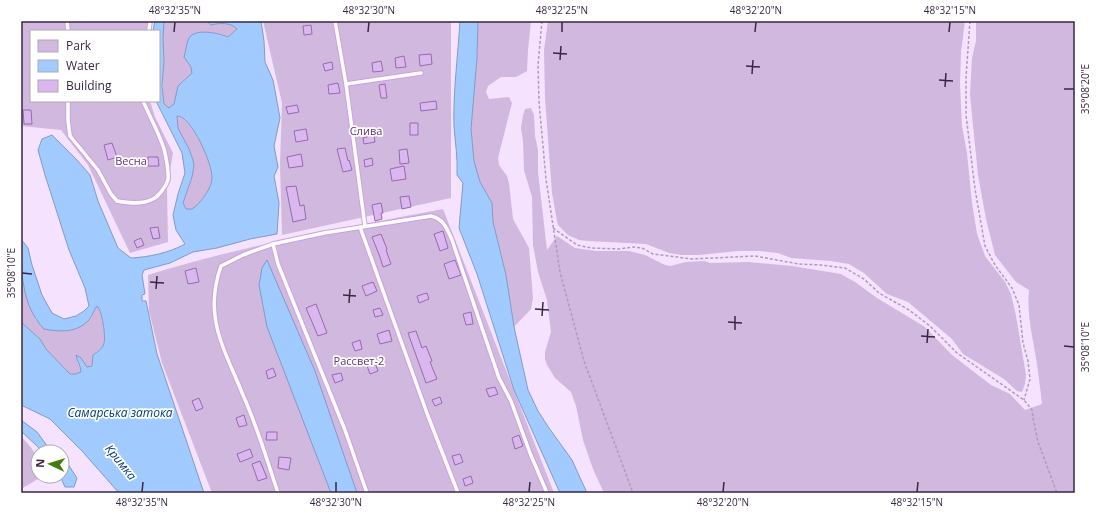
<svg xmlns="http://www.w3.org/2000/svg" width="1096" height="514" font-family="'Open Sans',sans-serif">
  <rect width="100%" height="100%" fill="#f4e2fe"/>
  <!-- green -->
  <path fill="#d1b8df" d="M21,21H151L147,31H31V101H150L155,117L173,153L167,189L168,242L130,253L88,165L61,130L21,126Z
    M164,21H207L211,25C220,23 230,22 237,29L228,37L217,33H210L186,51L184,57L191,67L192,73L178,86L174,104L169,108L164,104C162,90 163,77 164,63C164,49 161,35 164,21Z
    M263,21H451V198L282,235L280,164L282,103Z
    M478,21H531L528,50L527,71L516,77H501L488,86L486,92L489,99L509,97L512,103L498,158L499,165L507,176L509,183L513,219L529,248L533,298L531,309L514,327L506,275L493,222L492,203L480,182L474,161L471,129L477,58Z
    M548,21H965L961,52L960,84L962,126L967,153L972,203L977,234L985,256L1005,282L1011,294L1016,316L1026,375L1025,384L1022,392L1017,391L1004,379L963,354L952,339L908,302L887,294L877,285L864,273L849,264L831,261L791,258L778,253L760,251H738L699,255H682L669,253L646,244L588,241L579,240L568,235L558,225L557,221L552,193L545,98L544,50Z
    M976,21H1075V493H604L593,469L583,440L576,406L571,392L555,378L547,365L545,359V352L551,332L547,300L538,272L533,245L532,197L524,170L523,141L521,128L523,115L525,109L531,108L534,115L535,136L538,150V172L547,250L557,236L575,248L596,251H629L645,255L665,265L670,266L686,262L705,261L710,263L748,262L792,266L841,274L855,282L877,298L925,327L952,355L991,385L1010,394L1025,410L1042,404C1040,387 1038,369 1035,352C1031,329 1027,313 1029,290L1016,282L995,255L986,219L978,175L970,95L972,58L976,41Z
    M177,116C191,115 213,165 212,178C212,188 200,204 192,210L186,209L183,203L192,177L194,166L193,160L189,149L178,128Z
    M443,209L554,493H212L162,363L149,311L148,275C244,245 344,228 443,209Z
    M21,272L23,285L33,314L36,320L63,331H69L75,329L91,318L96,306L100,308C101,317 107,335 104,343C103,349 97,352 93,355L92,366L87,368L81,358L77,361L81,366V372L76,374H70L46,349L40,339L21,322Z
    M21,437C35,449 38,458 38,476H43L21,489Z"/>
  <!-- water -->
  <path fill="#a1cbff" stroke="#829ac6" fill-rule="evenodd" d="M155,21H164L163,38L164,62L162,86L164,104L169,108L174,104L178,86L192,73L191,67L184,57C186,51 186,44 189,38C195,28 219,33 228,37L237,29C230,22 220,23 211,25L207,21H261L264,41L265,62L273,80L280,118L274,146L278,167L274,176L279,203L277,234L250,239L217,248L193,252L170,263L144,270L142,275L145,294L142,295V301H146L157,354L204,493H119L82,451L50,419L21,405V322L40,339L46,349L70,374H76L81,372C81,365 77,362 76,355L81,358L87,367L92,366L93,355C97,352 103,349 104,343C106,337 102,310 97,306C94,310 92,316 89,320C77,333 60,332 44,329C21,305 21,270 21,239L28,248L32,265L42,295L52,313L64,319L76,316L84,311L89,306L85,288L69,250L45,175L38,150L42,139L52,135L77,160L90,175L98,201L118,248L131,258C149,257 169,253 185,244L176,230L173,215L178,194L185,173L182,153L156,101H159V31H153ZM177,116C191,115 213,165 212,178C212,188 200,204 192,209H186L183,203L192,177L194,166L193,160L189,149L178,128Z
    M460,21H478L477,58L471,129L474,161L480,182L492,203L493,222L506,275L514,327L528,390L538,411L549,428L572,460L587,493H560L514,390L477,274L459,228L463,183L457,175C458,158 455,142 454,126C453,91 458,56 460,21Z
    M267,260L315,371L357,493H331L267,327L259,285L262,268Z
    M21,420L37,432L48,447L56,452H41L39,448L21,431Z
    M62,455L77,478L74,487H65L60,476H62Z"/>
  <!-- building -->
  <path fill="#dbb7ef" stroke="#966bac" d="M311,25L312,34L304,35L303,26Z
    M431,54L432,64L420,66L419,55Z
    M404,56L406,67L396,68L395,58Z
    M381,61L383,71L373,72L372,63Z
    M332,62L333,69L325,71L323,64Z
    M338,83L340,93L329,94L328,85Z
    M385,84L387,98H381L379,85Z
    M436,101L437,109L421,111L420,103Z
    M297,105L299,112L288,114L286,107Z
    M23,110H31L32,124H24Z
    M410,123H418V135H410Z
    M306,129L308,140L296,142L294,131Z
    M374,135L375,142L364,144L363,138Z
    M112,143L117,157L108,160L104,145Z
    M345,148L348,161L349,160L352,170L343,172L337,149Z
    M407,149L409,163L400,164L399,150Z
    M301,154L303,166L289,168L287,157Z
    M148,157H158L159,166H148Z
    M372,158L373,165L365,167L364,160Z
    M404,166L406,179L392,181L390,169Z
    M296,186L300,206L304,205L306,219L293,222L286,187Z
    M409,196L411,207L402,209L400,197Z
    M381,203L383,213H381L382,219L375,221L372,205Z
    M158,227L160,238L153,239L150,228Z
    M443,231L448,248L440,251L434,234Z
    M381,234L387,249L386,250L391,264L383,267L380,257L372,237Z
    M141,238L144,245L137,248L134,241Z
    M455,260L461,275L449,279L444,264Z
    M196,268L199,282L188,284L185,271Z
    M373,282L377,291L366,296L362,286Z
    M427,293L429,299L419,303L417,296Z
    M316,304L327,333L318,336L306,308Z
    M380,308L383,315L375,317L373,310Z
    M471,312L473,324L466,325L463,314Z
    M389,330L392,341L380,344L377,334Z
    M416,331L422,348L426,346L432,361L430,362L437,379L426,383L408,333Z
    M360,340L362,349L355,351L352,343Z
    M374,360L378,371L370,374L366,363Z
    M273,368L276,376L268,379L266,371Z
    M341,373L343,380L335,383L332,375Z
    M495,387L498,394L489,397L486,389Z
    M440,397L442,403L435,406L432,400Z
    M199,398L203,408L196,411L192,401Z
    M244,415L247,425L239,427L236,418Z
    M267,432H277V440H266Z
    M519,435L523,446L515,449L512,438Z
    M250,449L253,457L240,462L237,454Z
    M460,454L463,462L455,465L452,456Z
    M279,457L291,458L289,470L278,468Z
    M260,461L267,478L258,481L252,464Z
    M471,476L473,483L465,486L463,479Z"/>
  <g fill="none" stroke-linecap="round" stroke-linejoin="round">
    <defs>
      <path id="service" d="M67,21L68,31
        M335,21L346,84L365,226
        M149,31L150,21
        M346,84L421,73
        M68,101V120L70,136L98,170L111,194L117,201C128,203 142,205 153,199C159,196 166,186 168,180C169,173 166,156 164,149C159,133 150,117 143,101
        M360,227L428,416L458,493
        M273,244L278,264L345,430L367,493
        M278,493C267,460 257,426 243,395C224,348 203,317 221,266L243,255L273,244L324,233L431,216C444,219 447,229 452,240L499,378L511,401L530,453L547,493"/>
    </defs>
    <!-- service casing -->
    <use href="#service" stroke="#cc9fe3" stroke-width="5.5"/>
    <!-- path -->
    <path stroke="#ae9cb8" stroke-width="1.5" stroke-dasharray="3 2" stroke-linecap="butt" d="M542,21L538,65L539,102L546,179L560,272L584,361L633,493
      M970,21L966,77V115L975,189L985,246L995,265L1012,288L1019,305L1023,343L1028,361L1030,379L1024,400
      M553,228L577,245L591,248L619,249L633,247L642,248L653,254L692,259L755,256L799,264L821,265L845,268L864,279L879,293L909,310L930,326L957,353L1024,400L1032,410L1033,418L1038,442L1057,493"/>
    <!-- service -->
    <use href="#service" stroke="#fff" stroke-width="3.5"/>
  </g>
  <!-- ticks -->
  <path fill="none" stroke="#392742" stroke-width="1.5" d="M174,32L175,22M368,32L369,22M562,32V22M755,32L756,22M949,32L950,22M553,53L567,54M560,60L561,46M746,66L760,67M752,74L753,60M939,80L953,81M945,87L946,73M1064,89H1074M22,273L32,274M150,282L164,283M156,289L157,276M343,295L356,296M349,303L350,289M535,309L549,310M542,316L543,302M728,322L742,323M735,330V316M921,336L935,337M927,343L928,329M1064,346L1074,347M142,492L143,482M336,492V482M529,492L530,482M723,492L724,482M917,492L918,482"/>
  <g text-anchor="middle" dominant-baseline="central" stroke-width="3.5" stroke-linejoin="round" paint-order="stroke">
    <!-- park labels -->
    <g font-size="11" fill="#613476" stroke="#fff">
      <text x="366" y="130">Слива</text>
      <text x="131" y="160">Весна</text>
      <text x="359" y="360">Рассвет-2</text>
    </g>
    <!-- water labels -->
    <g font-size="12" font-style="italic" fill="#003d78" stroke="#fff">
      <text x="120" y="412">Самарська затока</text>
      <text transform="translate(121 462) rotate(51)">Кримка</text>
    </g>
  </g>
  <!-- border -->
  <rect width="1096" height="514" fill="none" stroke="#ffffff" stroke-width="44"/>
  <!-- legend -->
  <rect x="30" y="30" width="130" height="72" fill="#ffffff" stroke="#b0a9b3"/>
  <rect x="38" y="40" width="20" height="12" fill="#d1b8df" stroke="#b0a9b3"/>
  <text x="66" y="50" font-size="12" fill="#392742">Park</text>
  <rect x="38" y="60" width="20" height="12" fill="#a1cbff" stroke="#b0a9b3"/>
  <text x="66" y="70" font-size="12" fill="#392742">Water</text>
  <rect x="38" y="80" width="20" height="12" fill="#dbb7ef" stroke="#b0a9b3"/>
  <text x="66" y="90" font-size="12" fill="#392742">Building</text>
  <!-- north arrow -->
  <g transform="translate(50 464) rotate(274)"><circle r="19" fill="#ffffff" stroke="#b0a9b3"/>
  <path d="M0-3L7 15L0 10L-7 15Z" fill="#457c10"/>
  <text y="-6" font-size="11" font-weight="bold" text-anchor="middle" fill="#392742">N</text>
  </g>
  <rect x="22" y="22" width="1052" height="470" fill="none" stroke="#392742" stroke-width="1.5"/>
  <g font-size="10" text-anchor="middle" fill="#392742">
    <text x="175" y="14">48°32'35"N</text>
    <text x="369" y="14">48°32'30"N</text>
    <text x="562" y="14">48°32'25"N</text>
    <text x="756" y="14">48°32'20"N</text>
    <text x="950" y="14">48°32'15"N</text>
    <text transform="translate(1085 89) rotate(-90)" y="4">35°08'20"E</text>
    <text transform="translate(11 273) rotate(-90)" y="4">35°08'10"E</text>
    <text transform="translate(1085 347) rotate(-90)" y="4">35°08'10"E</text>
    <text x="142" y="506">48°32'35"N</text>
    <text x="336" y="506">48°32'30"N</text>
    <text x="529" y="506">48°32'25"N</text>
    <text x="723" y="506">48°32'20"N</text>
    <text x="917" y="506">48°32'15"N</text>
  </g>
</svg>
